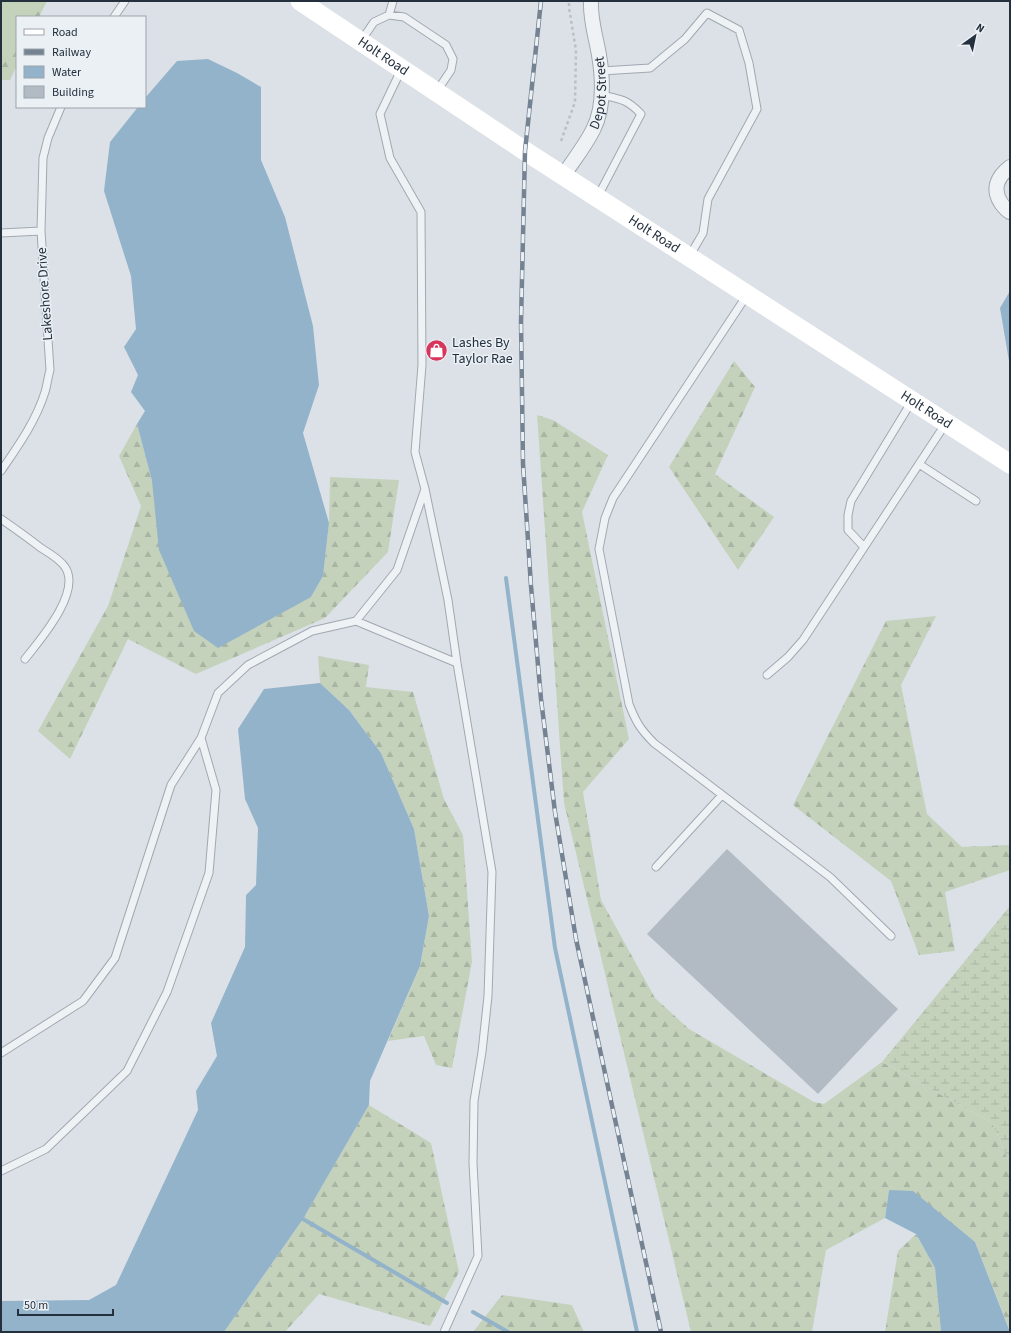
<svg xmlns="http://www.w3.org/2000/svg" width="1011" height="1333" font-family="'Source Sans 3',sans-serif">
  <defs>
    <pattern id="forest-firs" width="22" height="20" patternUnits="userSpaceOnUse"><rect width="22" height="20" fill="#c4d2bc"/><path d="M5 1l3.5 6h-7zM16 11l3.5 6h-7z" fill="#a8b5a3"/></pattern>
    <pattern id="wetland-marsh" width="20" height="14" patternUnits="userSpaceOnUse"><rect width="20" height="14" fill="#c4d2bc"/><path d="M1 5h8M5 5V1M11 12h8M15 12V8" fill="none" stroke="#a8b5a3"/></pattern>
  </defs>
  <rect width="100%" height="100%" fill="#dce1e7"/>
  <!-- forest -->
  <path fill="url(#forest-firs)" d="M1,1H47L39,17H17V65L10,80H1Z
    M734,361L755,387L715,474L774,517L738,570L669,467Z
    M537,415L553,420L608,455L582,512L629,739L583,792L601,900L655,998L689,1029L814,1102L824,1104L882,1062L992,1123L1010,1164V1331L975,1242L889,1190L885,1218L826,1250L812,1332H691L564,803Z
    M137,424L152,481L311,597L323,576L329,523L330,477L399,480L388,552L325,618L196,674L128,639L70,759L38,731L108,606L141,506L119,456Z
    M936,616L901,685L927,814L962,847L1010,845V870L945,892L955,951L919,955L891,881L793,805L886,621Z
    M318,656L369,665L366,687L413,692L444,799L463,835L472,962L452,1068L436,1065L424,1036L388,1041L420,966L429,916L414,829L381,753L349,710L320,683Z
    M369,1105L431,1143L459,1272L430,1326L319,1294L285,1332H224L303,1219Z
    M916,1234L935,1268L941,1332H885L898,1251Z
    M502,1295L572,1305L584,1332H473Z"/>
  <!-- wetland -->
  <path fill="url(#wetland-marsh)" d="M1010,906V1164L992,1123L882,1062Z"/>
  <!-- park -->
  <path fill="#c4d2bc" d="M1,1H45L34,17H17V44L1,68Z"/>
  <!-- water -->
  <path fill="#93b3cb" d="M208,59L237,73L261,87V160L285,217L313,326L319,385L303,433L329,523L323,576L311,597L218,648L194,631L159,550L152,481L137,424L145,411L131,392L138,375L124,347L136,329L131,276L104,191L110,142L138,107H145V98L177,61Z
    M1010,291V363L1009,361L1000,308Z
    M320,683L349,710L381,753L414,829L429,916L420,966L370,1081L369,1105L303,1219L224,1332H1V1301L89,1300L116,1285L198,1110L196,1091L217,1056L211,1023L245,947L246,895L256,885L258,828L245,799L238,729L264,689Z
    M889,1190L913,1191L975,1242L1010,1332H941L935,1268L916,1234L885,1218Z"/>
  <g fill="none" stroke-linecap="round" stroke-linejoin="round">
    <!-- stream -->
    <path stroke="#93b3cb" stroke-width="4" d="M506,578L555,948L637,1332
      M298,1219H303L447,1303
      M473,1312L508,1332"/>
  </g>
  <!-- building -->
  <path fill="#b2bbc4" d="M727,849L898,1009L818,1094L647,934Z"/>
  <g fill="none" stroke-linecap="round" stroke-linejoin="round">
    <defs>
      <path id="service" d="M389,15L393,1
        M114,17L125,1
        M361,41L374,22L389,15L404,17L446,45L453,59L451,70L437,91
        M401,70L380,114L390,158L421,212L422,365L415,452L425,489L448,600L457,663L492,872L488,996L482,1052L474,1101L473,1163L478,1256L444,1332
        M601,71L650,68L685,39L707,13L739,30L749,63L757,109L708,199L703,233L689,257
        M597,198L641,114C627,99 620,99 601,95
        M1,233L41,231
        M747,295L613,498L605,518L599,549L629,704C636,722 640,729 654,743L830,877L891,936
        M919,464L976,501
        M1,471C18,446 36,421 45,392C47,385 48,377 50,370L41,231L43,158L48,138L61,107
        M1,519C14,528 28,538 41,548C49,553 60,559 65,567C82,592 40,640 25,659
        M864,547L848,530V515L851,501L912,401
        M356,621L397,570L425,489
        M767,675L788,657L803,640L946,423
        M656,867L722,795
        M1,1053L83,1001L115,958L171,785L201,738
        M1,1171L46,1149L127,1071L167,992L209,873L216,790L201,738L218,693L248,665L312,631L356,621L457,663"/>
      <g id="minor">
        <path d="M1010,167C997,177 992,189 1001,203C1004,207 1006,210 1010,212"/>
        <path id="s1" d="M563,176C573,161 585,146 593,130C605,107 603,79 599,55C596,37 590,20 591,1"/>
      </g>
    </defs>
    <!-- service casing -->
    <use href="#service" stroke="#a1a8b1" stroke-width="9"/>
    <!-- minor casing -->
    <use href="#minor" stroke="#a1a8b1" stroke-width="16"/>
    <!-- path -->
    <path stroke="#b9c0c5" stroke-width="2.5" stroke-dasharray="3 3" stroke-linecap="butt" d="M561,141L575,102L576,50L569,8V1"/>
    <!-- service -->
    <use href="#service" stroke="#eef2f5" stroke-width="7"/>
    <!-- minor -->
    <use href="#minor" stroke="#eef2f5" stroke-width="14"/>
    <!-- secondary -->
    <path stroke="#fff" stroke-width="19" id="s2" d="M300,1L525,151L1010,464"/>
    <defs>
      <path id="rail" d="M541,1L525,151L521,322L523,464L531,586L541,699L555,812L576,939L661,1332"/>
    </defs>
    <!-- rail casing -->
    <use href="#rail" stroke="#748292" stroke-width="4.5"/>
    <!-- rail -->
    <use href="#rail" stroke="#ebf0f5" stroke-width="3" stroke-dasharray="9" stroke-linecap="butt"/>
  </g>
  <!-- icons -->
  <defs>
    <symbol id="shop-disc" viewBox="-11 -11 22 22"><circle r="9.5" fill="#d8355d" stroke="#ebf0f5"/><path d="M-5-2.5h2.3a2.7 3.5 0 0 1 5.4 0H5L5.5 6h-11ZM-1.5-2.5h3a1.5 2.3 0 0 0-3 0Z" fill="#fff"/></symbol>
  </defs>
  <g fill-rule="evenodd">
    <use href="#shop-disc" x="424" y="338" width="25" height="25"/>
  </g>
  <g text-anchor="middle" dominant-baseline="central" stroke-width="3" stroke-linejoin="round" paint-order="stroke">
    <!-- street labels -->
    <g font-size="14" fill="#24303e" stroke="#ebf0f5">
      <text stroke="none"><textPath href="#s2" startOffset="100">Holt Road</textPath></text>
      <text stroke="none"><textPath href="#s1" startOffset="93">Depot Street</textPath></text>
      <text stroke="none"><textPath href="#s2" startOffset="424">Holt Road</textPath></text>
      <text transform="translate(45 294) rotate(-94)">Lakeshore Drive</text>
      <text stroke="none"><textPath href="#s2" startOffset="748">Holt Road</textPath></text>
    </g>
    <!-- poi labels -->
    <g font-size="14" fill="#24303e" stroke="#ebf0f5" text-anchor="start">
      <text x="452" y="343">Lashes By<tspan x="452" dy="16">Taylor Rae</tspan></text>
    </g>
  </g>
  <!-- border -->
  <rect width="1011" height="1333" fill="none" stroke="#24303e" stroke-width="4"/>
  <!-- legend -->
  <rect x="16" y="16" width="130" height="92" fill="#ebf0f5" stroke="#9ba3ac"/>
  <rect x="24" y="29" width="20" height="6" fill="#ffffff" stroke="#9ba3ac"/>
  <text x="52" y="36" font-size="12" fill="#24303e">Road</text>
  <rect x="24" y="49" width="20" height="6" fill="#748292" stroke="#9ba3ac"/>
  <text x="52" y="56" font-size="12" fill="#24303e">Railway</text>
  <rect x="24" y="66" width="20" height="12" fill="#93b3cb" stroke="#9ba3ac"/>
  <text x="52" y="76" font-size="12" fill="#24303e">Water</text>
  <rect x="24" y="86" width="20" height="12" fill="#b2bbc4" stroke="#9ba3ac"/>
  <text x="52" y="96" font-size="12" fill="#24303e">Building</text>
  <!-- north arrow -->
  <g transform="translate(975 36) rotate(33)" stroke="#ebf0f5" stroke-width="3" paint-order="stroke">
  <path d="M0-3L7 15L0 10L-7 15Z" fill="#24303e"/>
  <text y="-6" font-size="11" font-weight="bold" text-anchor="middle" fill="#24303e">N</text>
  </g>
  <!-- scale -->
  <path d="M18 1309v6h95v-6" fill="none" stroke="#24303e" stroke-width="2"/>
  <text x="24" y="1309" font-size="12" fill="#24303e" stroke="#ebf0f5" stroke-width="3" paint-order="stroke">50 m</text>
</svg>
